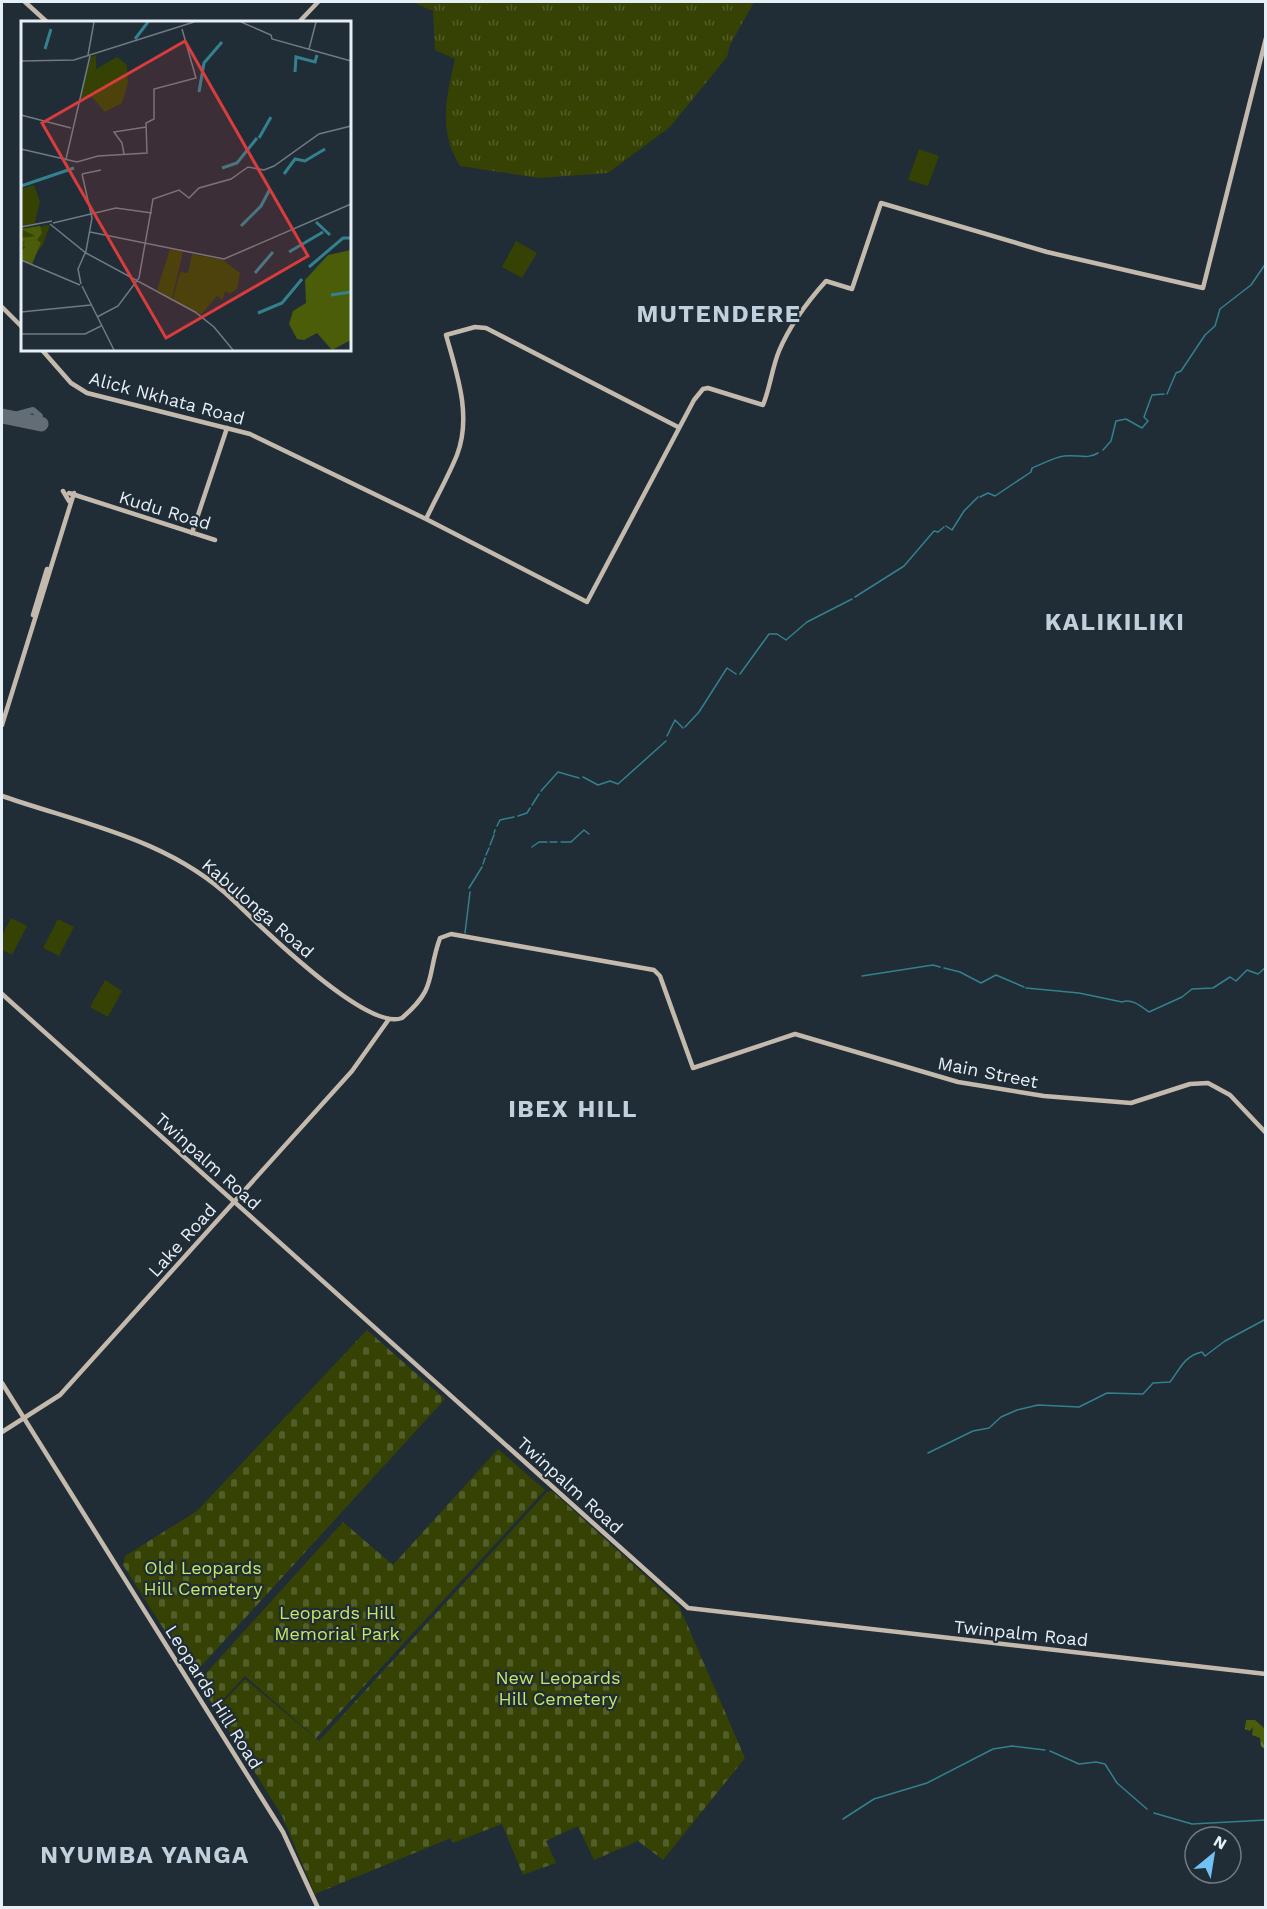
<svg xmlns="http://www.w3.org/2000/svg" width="1267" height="1909" font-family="'Work Sans',sans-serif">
  <defs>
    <pattern id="grass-tufts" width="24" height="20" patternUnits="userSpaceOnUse" patternTransform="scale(1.5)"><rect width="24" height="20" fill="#354204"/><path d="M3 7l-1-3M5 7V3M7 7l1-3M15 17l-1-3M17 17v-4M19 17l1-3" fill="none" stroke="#525e29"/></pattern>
    <pattern id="forest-firs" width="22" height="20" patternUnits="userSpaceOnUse" patternTransform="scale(1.5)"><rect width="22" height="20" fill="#4c5d0a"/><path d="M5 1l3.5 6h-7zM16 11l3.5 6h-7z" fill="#66752e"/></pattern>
    <pattern id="cemetery-stones" width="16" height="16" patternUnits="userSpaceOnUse" patternTransform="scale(1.5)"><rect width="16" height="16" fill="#354204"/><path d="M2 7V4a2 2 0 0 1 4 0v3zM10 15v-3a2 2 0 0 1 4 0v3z" fill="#525e29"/></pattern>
  </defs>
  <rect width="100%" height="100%" fill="#202c36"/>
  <!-- grass -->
  <path fill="url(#grass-tufts)" d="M412,2H754L730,45L727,57L670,127L608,173L539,178L460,166C438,129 446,100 455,59L435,50L433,11Z"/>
  <!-- forest -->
  <path fill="url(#forest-firs)" d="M1246,1720H1255L1265,1729V1749L1261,1746L1260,1738L1252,1735L1253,1727L1250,1731L1245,1729Z"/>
  <!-- cemetery -->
  <path fill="url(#cemetery-stones)" d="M367,1330L445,1399L193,1675L123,1565L125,1556L197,1511Z
    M498,1449L545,1490L316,1738L245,1676L215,1708L198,1682L343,1522L393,1565Z
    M552,1491L679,1606L745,1758L663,1860L638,1841L594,1860L578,1826L546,1841L556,1863L523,1875L502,1824L453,1843L451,1838L315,1894L282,1816L216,1710L245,1679L319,1741L547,1492Z"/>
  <!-- park -->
  <path fill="#354204" d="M919,149L939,156L928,186L908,180Z
    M516,241L537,253L522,278L502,267Z
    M11,918L27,926L12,955L2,950V936Z
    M58,919L74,927L59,956L43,948Z
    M105,980L122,991L108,1017L90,1007Z"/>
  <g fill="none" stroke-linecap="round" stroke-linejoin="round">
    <!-- stream -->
    <path stroke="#33818e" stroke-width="1.5" d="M1167,394L1176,373L1181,371L1205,335L1215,326L1220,309L1251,285L1266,263
      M1103,450L1111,441L1116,421L1126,419L1142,428L1148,421L1144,417L1152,395L1164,394
      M980,497L988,493L995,496L1031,472L1032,468C1042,464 1055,457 1064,456C1077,454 1087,460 1098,453
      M946,526L952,530L964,511L978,497
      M855,597L904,566L934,531L938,532L944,527
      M740,674L769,634H777L786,640L807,622L852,599
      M685,727L699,712L727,668L736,674
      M667,736L675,720L683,728
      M583,777L598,785L610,781L618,784L666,741
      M541,791L558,772L579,778
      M532,805L539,794
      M518,816L527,813L530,808
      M497,826L500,820L514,817
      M494,833L495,830
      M550,842H557
      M561,842H571L584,830L589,834
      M490,845L494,835
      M532,847L539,842H547
      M486,855L489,848
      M483,864L485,858
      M469,888L482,867
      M465,933L470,892
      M944,968L960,972L981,983L996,975L1024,987
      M862,976L933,965L940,967
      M1026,988L1079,993L1122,1002C1132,998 1142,1007 1149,1012L1182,997L1192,989L1213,988L1230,977L1236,981L1247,970L1258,974L1266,967
      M928,1453L973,1431L989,1428L1001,1417L1017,1410L1038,1405L1079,1407L1107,1393L1143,1394L1153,1383L1170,1382C1180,1369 1184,1356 1202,1352L1205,1356L1225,1341L1266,1319
      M1050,1751L1079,1764L1096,1762L1105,1764L1117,1783L1147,1809
      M1154,1813L1192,1824L1266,1820
      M843,1819L874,1799L927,1783L993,1749L1012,1746L1045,1750"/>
    <!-- taxiway -->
    <path stroke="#626d76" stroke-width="6" d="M7,417L33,410L40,416L37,423"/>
    <!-- runway -->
    <path stroke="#626d76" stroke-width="15" d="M2,416L41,424"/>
    <!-- major -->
    <path stroke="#c3b9ac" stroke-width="4.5" d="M25,2L47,22
      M299,22L318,2
      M2,307L22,327
      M42,350L71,383L87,393L250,434L426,519L587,602L694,400L703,389L708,388L763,405C770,388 772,368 779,351C790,325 808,301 826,281L852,289L881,203L1047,252L1203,288L1266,38
      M63,491L69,501
      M69,493L215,540
      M426,519C436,498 448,477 457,455C472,416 457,374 446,335L475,327L486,328L678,427
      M192,533L227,428
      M33,615L47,569
      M2,725L74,493
      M2,796C83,824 169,839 233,900C259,925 367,1032 402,1018C438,987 426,977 440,938L451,934L654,970L660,976L693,1068L795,1034L958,1082L1044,1096L1131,1103L1190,1084L1208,1083L1230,1095L1266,1133
      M2,994L688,1608L1266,1674
      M2,1383L283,1832L318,1908
      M2,1432L60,1395L352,1071L389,1019"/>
  </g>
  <g text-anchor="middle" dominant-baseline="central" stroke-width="4.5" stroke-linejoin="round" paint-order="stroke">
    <!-- street labels -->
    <g font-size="18" fill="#e7eff6" stroke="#202c36">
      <text transform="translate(167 398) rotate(15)">Alick Nkhata Road</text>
      <text transform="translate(165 510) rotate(17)">Kudu Road</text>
      <text transform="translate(258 908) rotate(41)">Kabulonga Road</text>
      <text transform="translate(988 1072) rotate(11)">Main Street</text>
      <text transform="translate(208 1161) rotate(42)">Twinpalm Road</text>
      <text transform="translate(182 1240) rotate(-48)">Lake Road</text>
      <text transform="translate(570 1485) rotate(42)">Twinpalm Road</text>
      <text transform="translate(1021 1633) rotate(6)">Twinpalm Road</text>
      <text transform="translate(214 1697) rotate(58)">Leopards Hill Road</text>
    </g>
    <!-- park labels -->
    <g font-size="18" fill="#c6e765" stroke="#202c36">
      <text x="203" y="1567">Old Leopards<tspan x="203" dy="21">Hill Cemetery</tspan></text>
      <text x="337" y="1612">Leopards Hill<tspan x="337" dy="21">Memorial Park</tspan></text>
      <text x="558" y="1677">New Leopards<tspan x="558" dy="21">Hill Cemetery</tspan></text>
    </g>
    <!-- district labels -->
    <g font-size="24" font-weight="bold" letter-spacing="1.5" fill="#c0d1dd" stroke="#202c36">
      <text x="719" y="314">MUTENDERE</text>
      <text x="1115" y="622">KALIKILIKI</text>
      <text x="573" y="1109">IBEX HILL</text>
      <text x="145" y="1855">NYUMBA YANGA</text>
    </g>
  </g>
  <!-- overview -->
  <g transform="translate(21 21)">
    <rect width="330" height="330" fill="#202c36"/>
    <path d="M75,34V48L96,36L106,44L107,62L101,82L84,91L71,76L59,77L70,36ZM13,164L19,181L13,205L0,206V168ZM29,204L22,224L12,235V244L0,239V208Z" fill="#354204"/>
    <path d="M19,205L21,212L16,219L20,222L11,243L0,239V230L4,227L3,224L0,227L4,220L0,221V217L14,215L0,208ZM330,229V319L311,329L296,312L283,319L276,318L268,303L272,290L285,282L284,259L307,234Z" fill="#4c5d0a"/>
    <path d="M149,228L162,231L151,278L136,269ZM171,233L202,239L219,252L216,268L209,273L204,270L202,279L196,275L179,295L152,278L159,251L167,252Z" fill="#354204"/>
    <path fill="none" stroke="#33818e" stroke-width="3" d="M114,18L127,1M24,28L30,8M274,51L275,36L294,41L296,34M178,71L183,42L201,21M238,117L250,96M201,147L216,142L236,117M263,153L274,138L284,140L304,128M0,165L53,147M295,201L309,214M220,205L240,185L249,168M268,231L302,211M288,246L322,217H330M234,252L252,231M310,274L330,271M237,292L261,282L281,258"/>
    <path fill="none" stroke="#707a83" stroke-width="1.5" d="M220,1L250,14L251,18L330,40M288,28L295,1M67,34L73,1M0,40L53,39L173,1M0,94L50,107M0,128L56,141L77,135L126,132L125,102L133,98V68L175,57L161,8M103,133L101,122L93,111L125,106M45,138L69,35M61,153L80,149M32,202L95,187L131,192M29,203L65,232L174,291L193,306L212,329M0,206L31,200M69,211L203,238L330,183M0,239L59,264M60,263L57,248L65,230L71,197L61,153M61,265L93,329M0,291L70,284M76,296L97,285L118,257L132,178L158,169L168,177L178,167L210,158L227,146L243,149L253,145L298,113L330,105M0,313H64L80,305"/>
    <path fill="#d83c3d" fill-opacity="0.15" stroke="#d83c3d" stroke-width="3" d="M164,20L287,235L145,317L21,102Z"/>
    <rect width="330" height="330" fill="none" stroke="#e7eff6" stroke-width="3"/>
  </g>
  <!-- border -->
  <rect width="1267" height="1909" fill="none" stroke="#e7eff6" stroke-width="6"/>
  <!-- north arrow -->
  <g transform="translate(1213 1855) rotate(30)"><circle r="28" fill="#202c36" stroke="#707a83" stroke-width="1.5"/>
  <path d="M0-4.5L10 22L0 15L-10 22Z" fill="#70c2f4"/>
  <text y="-9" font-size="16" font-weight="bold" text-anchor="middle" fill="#e7eff6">N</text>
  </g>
</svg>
